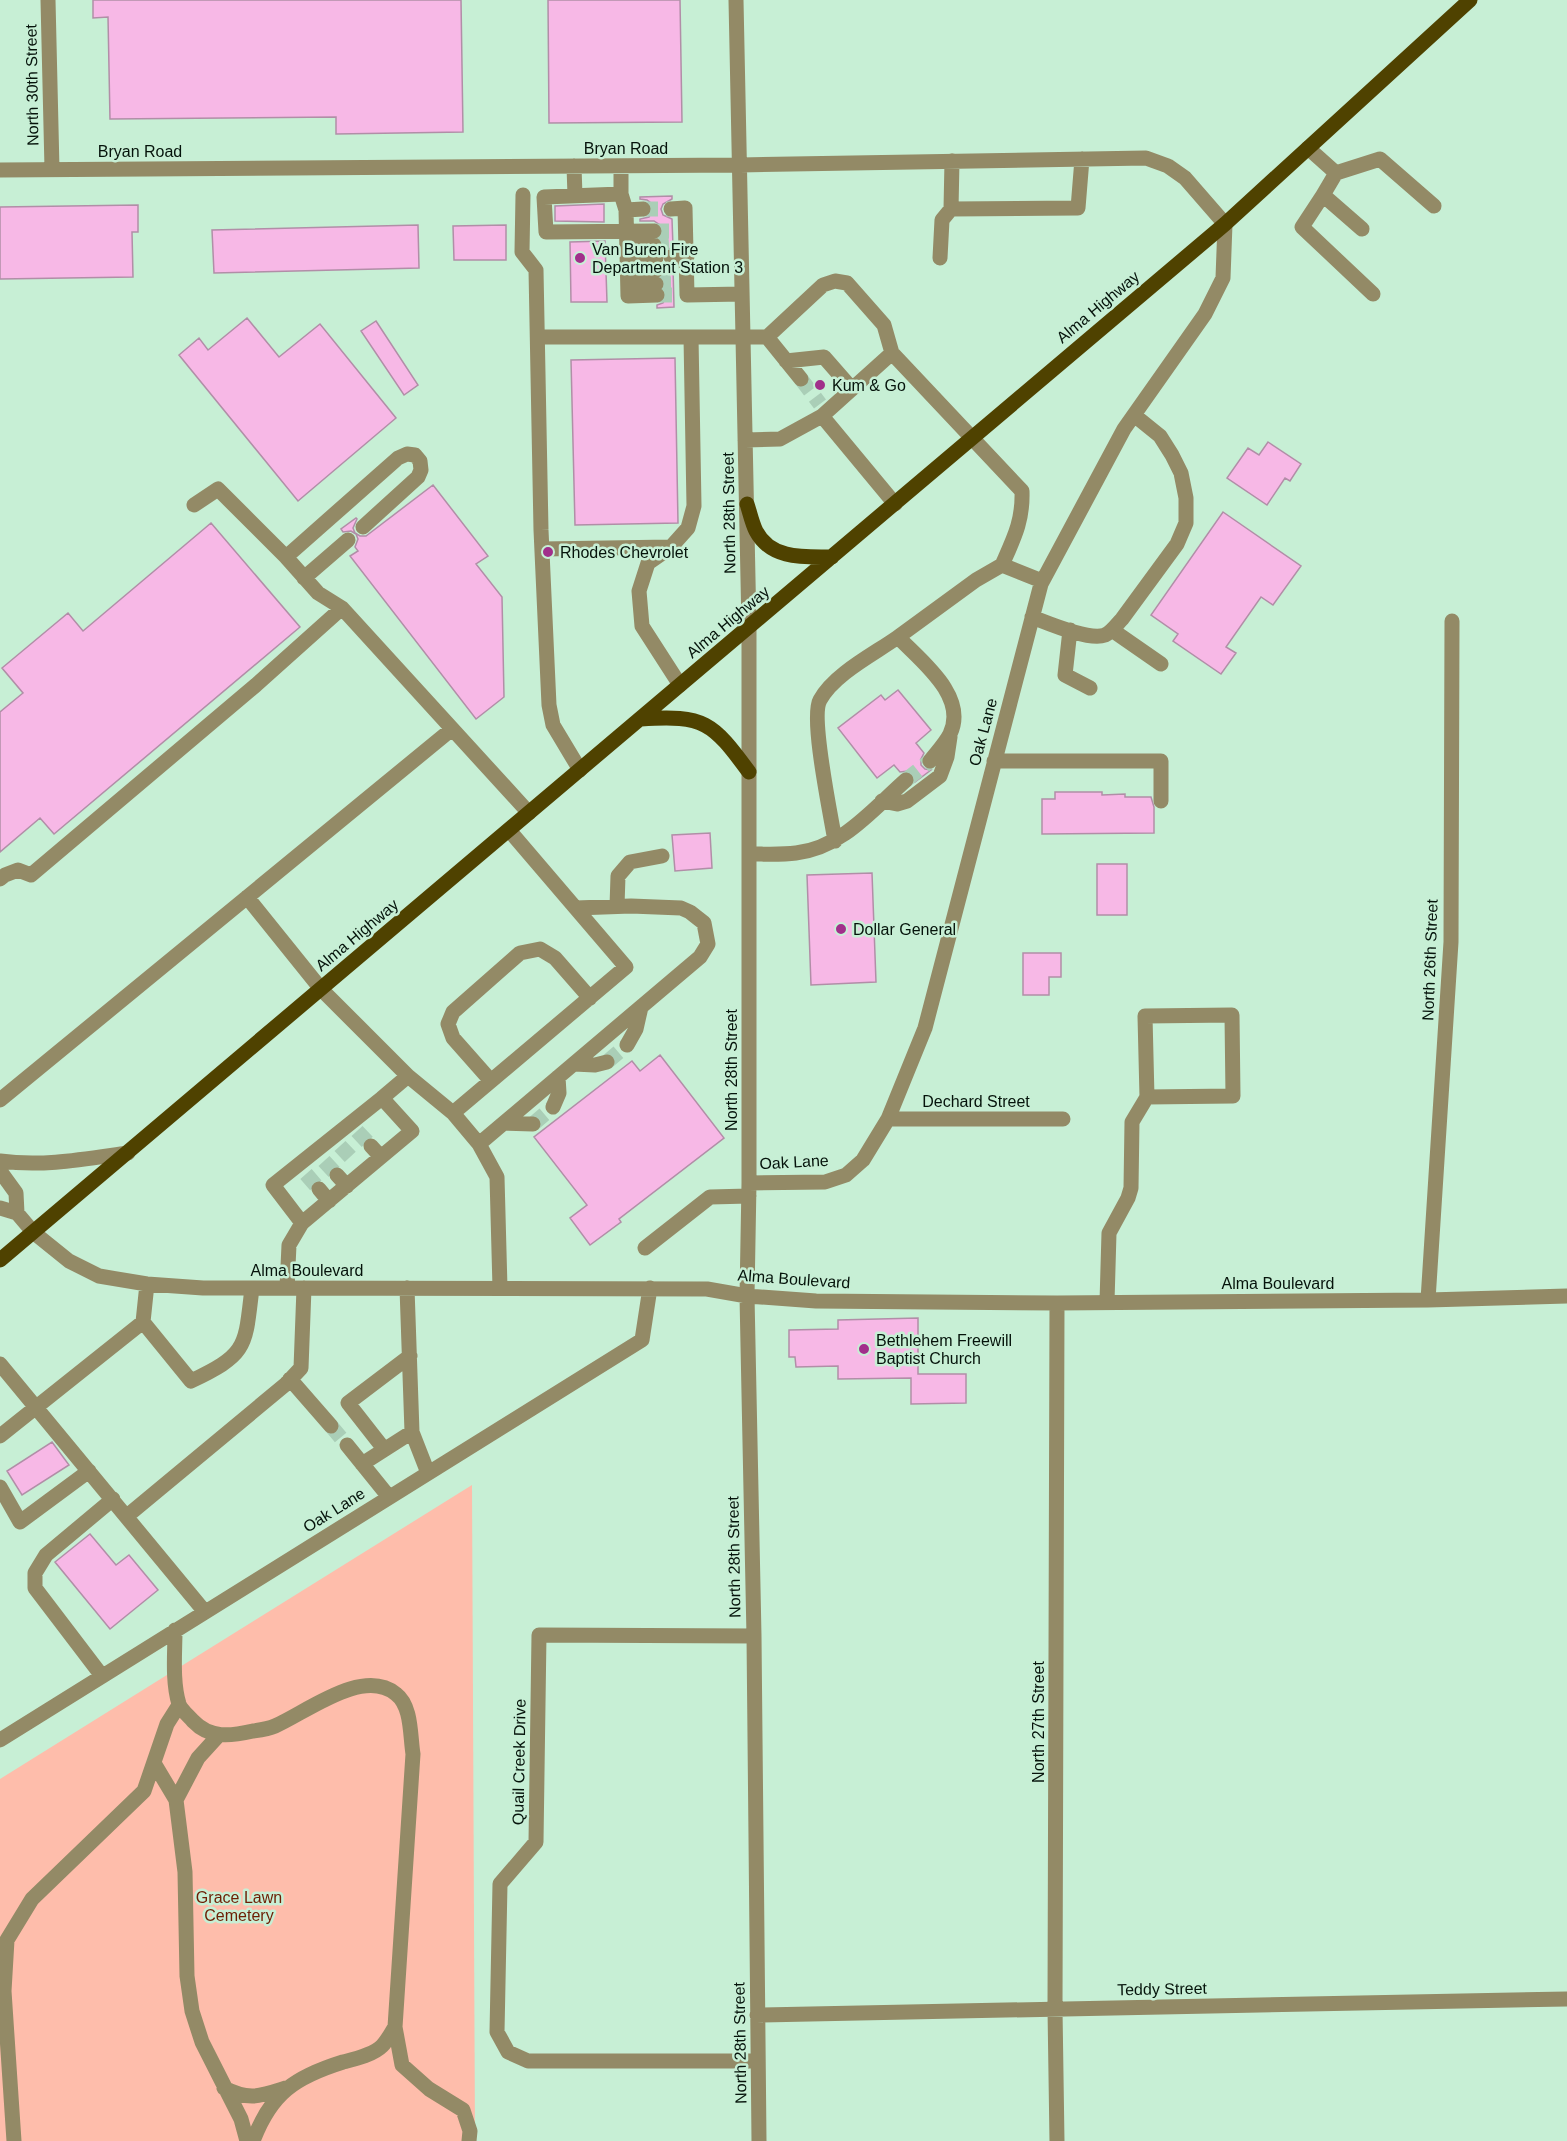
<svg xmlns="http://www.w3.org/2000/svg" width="1567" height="2141" font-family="Helvetica,sans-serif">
  <rect width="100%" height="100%" fill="#c7efd5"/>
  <!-- green -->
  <path fill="#febdab" d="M472,1485L475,2141H0V1779Z"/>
  <!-- building -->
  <path fill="#f7b8e6" stroke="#b18ea7" stroke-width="1.5" d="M93,0H461L463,132L336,134V117L110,119L108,17L93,18Z
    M548,0H680L682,122L549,123Z
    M672,196V199L663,204L661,209L663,215L672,219L673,247L663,252L664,244L660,238L664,231L663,227L654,221H640V219L649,217L653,209L651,203L647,200L640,199V197Z
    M604,204V222L555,221V206Z
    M138,205V232H132L133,277L0,279V207Z
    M418,225L419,268L214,273L212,230Z
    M506,225V260H454L453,226Z
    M605,241L607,302H571L570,242Z
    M664,263L673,267L674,307L657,308V305L663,303L667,295L664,289L666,283L662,277L665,271L662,265Z
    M247,318L279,357L320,324L396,418L298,501L179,355L199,338L208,350Z
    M376,321L418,385L404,395L361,331Z
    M675,358L678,523L575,525L571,360Z
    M1268,442L1301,464L1290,481L1285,478L1267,505L1227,478L1248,448L1259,455Z
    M433,485L488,556L476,564L502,597L504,697L476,719L350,556L358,551L355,547L358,539L356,534L351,531L343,532L341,529L356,518L357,519L353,528L355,533L360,536H366Z
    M1223,512L1301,566L1273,605L1261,597L1226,647L1236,653L1221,674L1173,641L1178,634L1151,615Z
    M211,523L300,627L54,834L40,818L0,852V712L23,693L2,668L68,613L83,631Z
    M898,690L931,730L916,743L924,753L921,759V765L925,769L931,770L915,782L913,773L908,771L900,772L894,765L877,778L838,728L881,695L885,700Z
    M1055,792H1102V795L1125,794V797H1151L1154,807V833L1042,834V799H1055Z
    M710,833L712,868L675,871L672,835Z
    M1097,864H1127V915H1097Z
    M872,873L876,982L811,985L807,875Z
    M1023,953H1061V977H1049V995H1023Z
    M660,1055L724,1138L619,1219L621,1222L590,1245L570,1218L587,1205L534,1137L632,1061L640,1071Z
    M918,1318V1374H966V1403L911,1404V1378L838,1379V1366L796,1367L795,1357H789V1330L838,1329V1320Z
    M52,1442L69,1465L22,1495L7,1471Z
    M90,1534L116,1565L129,1555L158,1590L110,1629L55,1562Z"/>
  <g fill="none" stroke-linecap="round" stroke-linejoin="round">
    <!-- minor-tunnel -->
    <path stroke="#aaceb7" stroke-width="15" stroke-dasharray="15 8" stroke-linecap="butt" d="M643,209H671
      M654,231H672
      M654,245L671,244
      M655,271L673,270
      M656,284H672
      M657,295H673
      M801,379L820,404
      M906,780L930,761
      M607,1062L627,1045
      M533,1124L553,1107
      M357,1131L371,1146
      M340,1146L354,1161
      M324,1161L337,1175
      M306,1174L319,1189
      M331,1426L347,1445"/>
    <!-- minor -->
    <path stroke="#938a66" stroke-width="15" d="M48,0L52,169
      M736,0L749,627V1183L747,1296L754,1636L759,2141
      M1308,148L1336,173L1323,195L1362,229
      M952,161L951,209L1078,208L1082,159
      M574,166L575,196
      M621,166V194L626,210L643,209
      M0,170L740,165L1146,158L1168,166L1185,178L1225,224L1223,278L1205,314L1124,429L1041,584L925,1028L888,1119L863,1160L846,1175L825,1182L749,1183
      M1336,173L1380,159L1434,206
      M621,194L544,197L546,232L654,231
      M523,195L522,252L536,270L541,530L549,705L553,725L580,770
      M1323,195L1302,227L1373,294
      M671,209L685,208L687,295L742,294
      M626,210L628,296L657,295
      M627,245H654
      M671,257H687
      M627,258H656
      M940,258L942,220L951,209
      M627,272L655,271
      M628,285L656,284
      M539,337H767L823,285L835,281L847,283L884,325L892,353
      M767,337L801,379
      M786,361L824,357L852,389
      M745,440L780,439L822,416
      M895,504L822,416L892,353L1022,491C1023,521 1014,538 1002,565
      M194,505L218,489L286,557L318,593L342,608L529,813
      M542,549L671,547
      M286,557L398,458L407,454L415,455L420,461L421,470L418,477L363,527
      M304,578L348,540
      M1032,617C1048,623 1089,641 1105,635C1112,632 1117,624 1122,619L1177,544L1186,523V498L1181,473L1172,455L1160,436L1134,415
      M1070,630L1065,675L1090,688
      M1112,630L1161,664
      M898,637L976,580L1002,565L1042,581
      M680,685L642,626L639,591L648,563L671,547L688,528L694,506L691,337
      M994,761H1161V801
      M882,801L897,804L907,801L940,776L947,757L950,737
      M835,841C831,816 810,717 820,700C834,674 874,654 898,637C921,661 968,696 950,734C945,744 936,753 930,761
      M750,854C765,854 781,855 796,853C842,848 873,809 906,780
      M0,879L5,875L18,870L31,875L256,685L342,608
      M247,897L321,989L408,1076L453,1113L626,967L509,830
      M617,906L618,876L630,862L662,856
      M1232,1015L1233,1096L1147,1097L1145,1016Z
      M627,1045L636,1029L641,1007
      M574,1064L595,1065L607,1062
      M491,1081L453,1038L448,1024L453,1012L520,953L540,949L555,958L590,998
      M0,1100L452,729
      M553,1107L559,1093L558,1077
      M453,1113L479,1144L497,1177L500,1288
      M888,1119H1063
      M504,1123L533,1124
      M479,1144L700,957L708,944L704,923L690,912L681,908L631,906L576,908
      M371,1146L381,1157
      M0,1161C43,1167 85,1159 128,1153
      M0,1171L16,1193L17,1213
      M337,1175L347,1186
      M319,1189L329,1201
      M0,1208L17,1213L33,1232L69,1261L99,1276L147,1284L203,1288L707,1289L747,1296L816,1301L1057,1303L1428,1300L1567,1296
      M302,1223L273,1185L382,1098
      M645,1248L710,1197L749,1196
      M147,1284L143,1322L191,1381C248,1354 245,1347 252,1288
      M287,1288L289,1245L302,1223L412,1131L382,1098L408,1076
      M407,1288L412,1432L428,1473
      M1428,1300L1451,942L1452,621
      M1107,1302L1109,1233L1128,1198L1131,1188L1132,1122L1147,1097
      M0,1364L205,1612
      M290,1379L331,1426
      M0,1436L143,1322
      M347,1445L389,1497
      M384,1449L348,1403L410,1356
      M362,1464L412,1432
      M0,1487L20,1522L89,1471
      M127,1516L286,1384L301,1368L304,1288
      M175,1630C175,1653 172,1681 179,1704C181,1710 189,1716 193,1721C210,1739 231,1736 253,1731C260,1730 268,1729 275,1726C307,1712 363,1667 396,1694C412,1706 410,1736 413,1754L395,2027L402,2065L429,2089L463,2110L470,2131L469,2141
      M754,1636L539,1635L536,1842L500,1884L497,2032L508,2052L528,2061H758
      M102,1676L35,1588V1573L46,1555L113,1499
      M0,1740L642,1340L650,1288
      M154,1763L176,1800L185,1872L187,1976L192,2011L202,2042L241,2119L247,2141
      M176,1800L198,1758L218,1736
      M757,2015L1567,1999
      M224,2088C249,2101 261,2096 286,2088
      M14,2141L4,1991L7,1940L32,1899L144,1791L167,1724L179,1705
      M253,2141C271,2093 295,2077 343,2062C355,2059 373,2055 382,2046C387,2041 391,2033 395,2027
      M1057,2141L1055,2009L1057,1303"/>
    <!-- major -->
    <path stroke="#4f4200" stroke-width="15" d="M747,504C750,513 752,523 756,531C771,560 805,557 832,557
      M641,719C705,715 712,722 749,772
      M0,1260L1225,224L1470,0"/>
  </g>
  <!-- markers -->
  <g fill="#a12f8b" stroke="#c7efd5" stroke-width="2">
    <circle cx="580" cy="258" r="6"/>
    <circle cx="820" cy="385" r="6"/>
    <circle cx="548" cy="552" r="6"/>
    <circle cx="841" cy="929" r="6"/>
    <circle cx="864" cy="1349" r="6"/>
  </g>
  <g text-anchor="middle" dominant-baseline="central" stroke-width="5" stroke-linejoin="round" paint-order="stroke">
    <!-- street labels -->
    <g font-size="16" fill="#05130b" stroke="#c7efd5">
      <text transform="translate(32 85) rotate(-91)">North 30th Street</text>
      <text x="626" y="148">Bryan Road</text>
      <text x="140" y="151">Bryan Road</text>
      <text transform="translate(1098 307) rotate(-40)">Alma Highway</text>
      <text transform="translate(729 513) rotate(-91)">North 28th Street</text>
      <text transform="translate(728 622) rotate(-40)">Alma Highway</text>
      <text transform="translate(983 732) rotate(-75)">Oak Lane</text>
      <text transform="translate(357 935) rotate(-40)">Alma Highway</text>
      <text transform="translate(1430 960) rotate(-88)">North 26th Street</text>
      <text transform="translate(731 1070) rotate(-90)">North 28th Street</text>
      <text x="976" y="1101">Dechard Street</text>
      <text transform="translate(794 1162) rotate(-3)">Oak Lane</text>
      <text x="307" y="1270">Alma Boulevard</text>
      <text transform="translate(794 1279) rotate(4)">Alma Boulevard</text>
      <text x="1278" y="1283">Alma Boulevard</text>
      <text transform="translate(334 1510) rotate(-32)">Oak Lane</text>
      <text transform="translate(734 1557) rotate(-91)">North 28th Street</text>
      <text transform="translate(1038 1722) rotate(-90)">North 27th Street</text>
      <text transform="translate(519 1762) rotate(-89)">Quail Creek Drive</text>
      <text transform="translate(1162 1989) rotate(-1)">Teddy Street</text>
      <text transform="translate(740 2043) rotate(-91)">North 28th Street</text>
    </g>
    <!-- poi labels -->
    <g font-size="16" fill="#05130b" stroke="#c7efd5" text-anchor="start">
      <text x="592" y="249">Van Buren Fire<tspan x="592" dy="18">Department Station 3</tspan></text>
      <text x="832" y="385">Kum &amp; Go</text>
      <text x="560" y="552">Rhodes Chevrolet</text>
      <text x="853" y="929">Dollar General</text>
      <text x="876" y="1340">Bethlehem Freewill<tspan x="876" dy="18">Baptist Church</tspan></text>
    </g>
    <!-- park labels -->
    <g font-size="16" fill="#6d1e04" stroke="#c7efd5">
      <text x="239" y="1897">Grace Lawn<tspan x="239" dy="18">Cemetery</tspan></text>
    </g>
  </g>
</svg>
